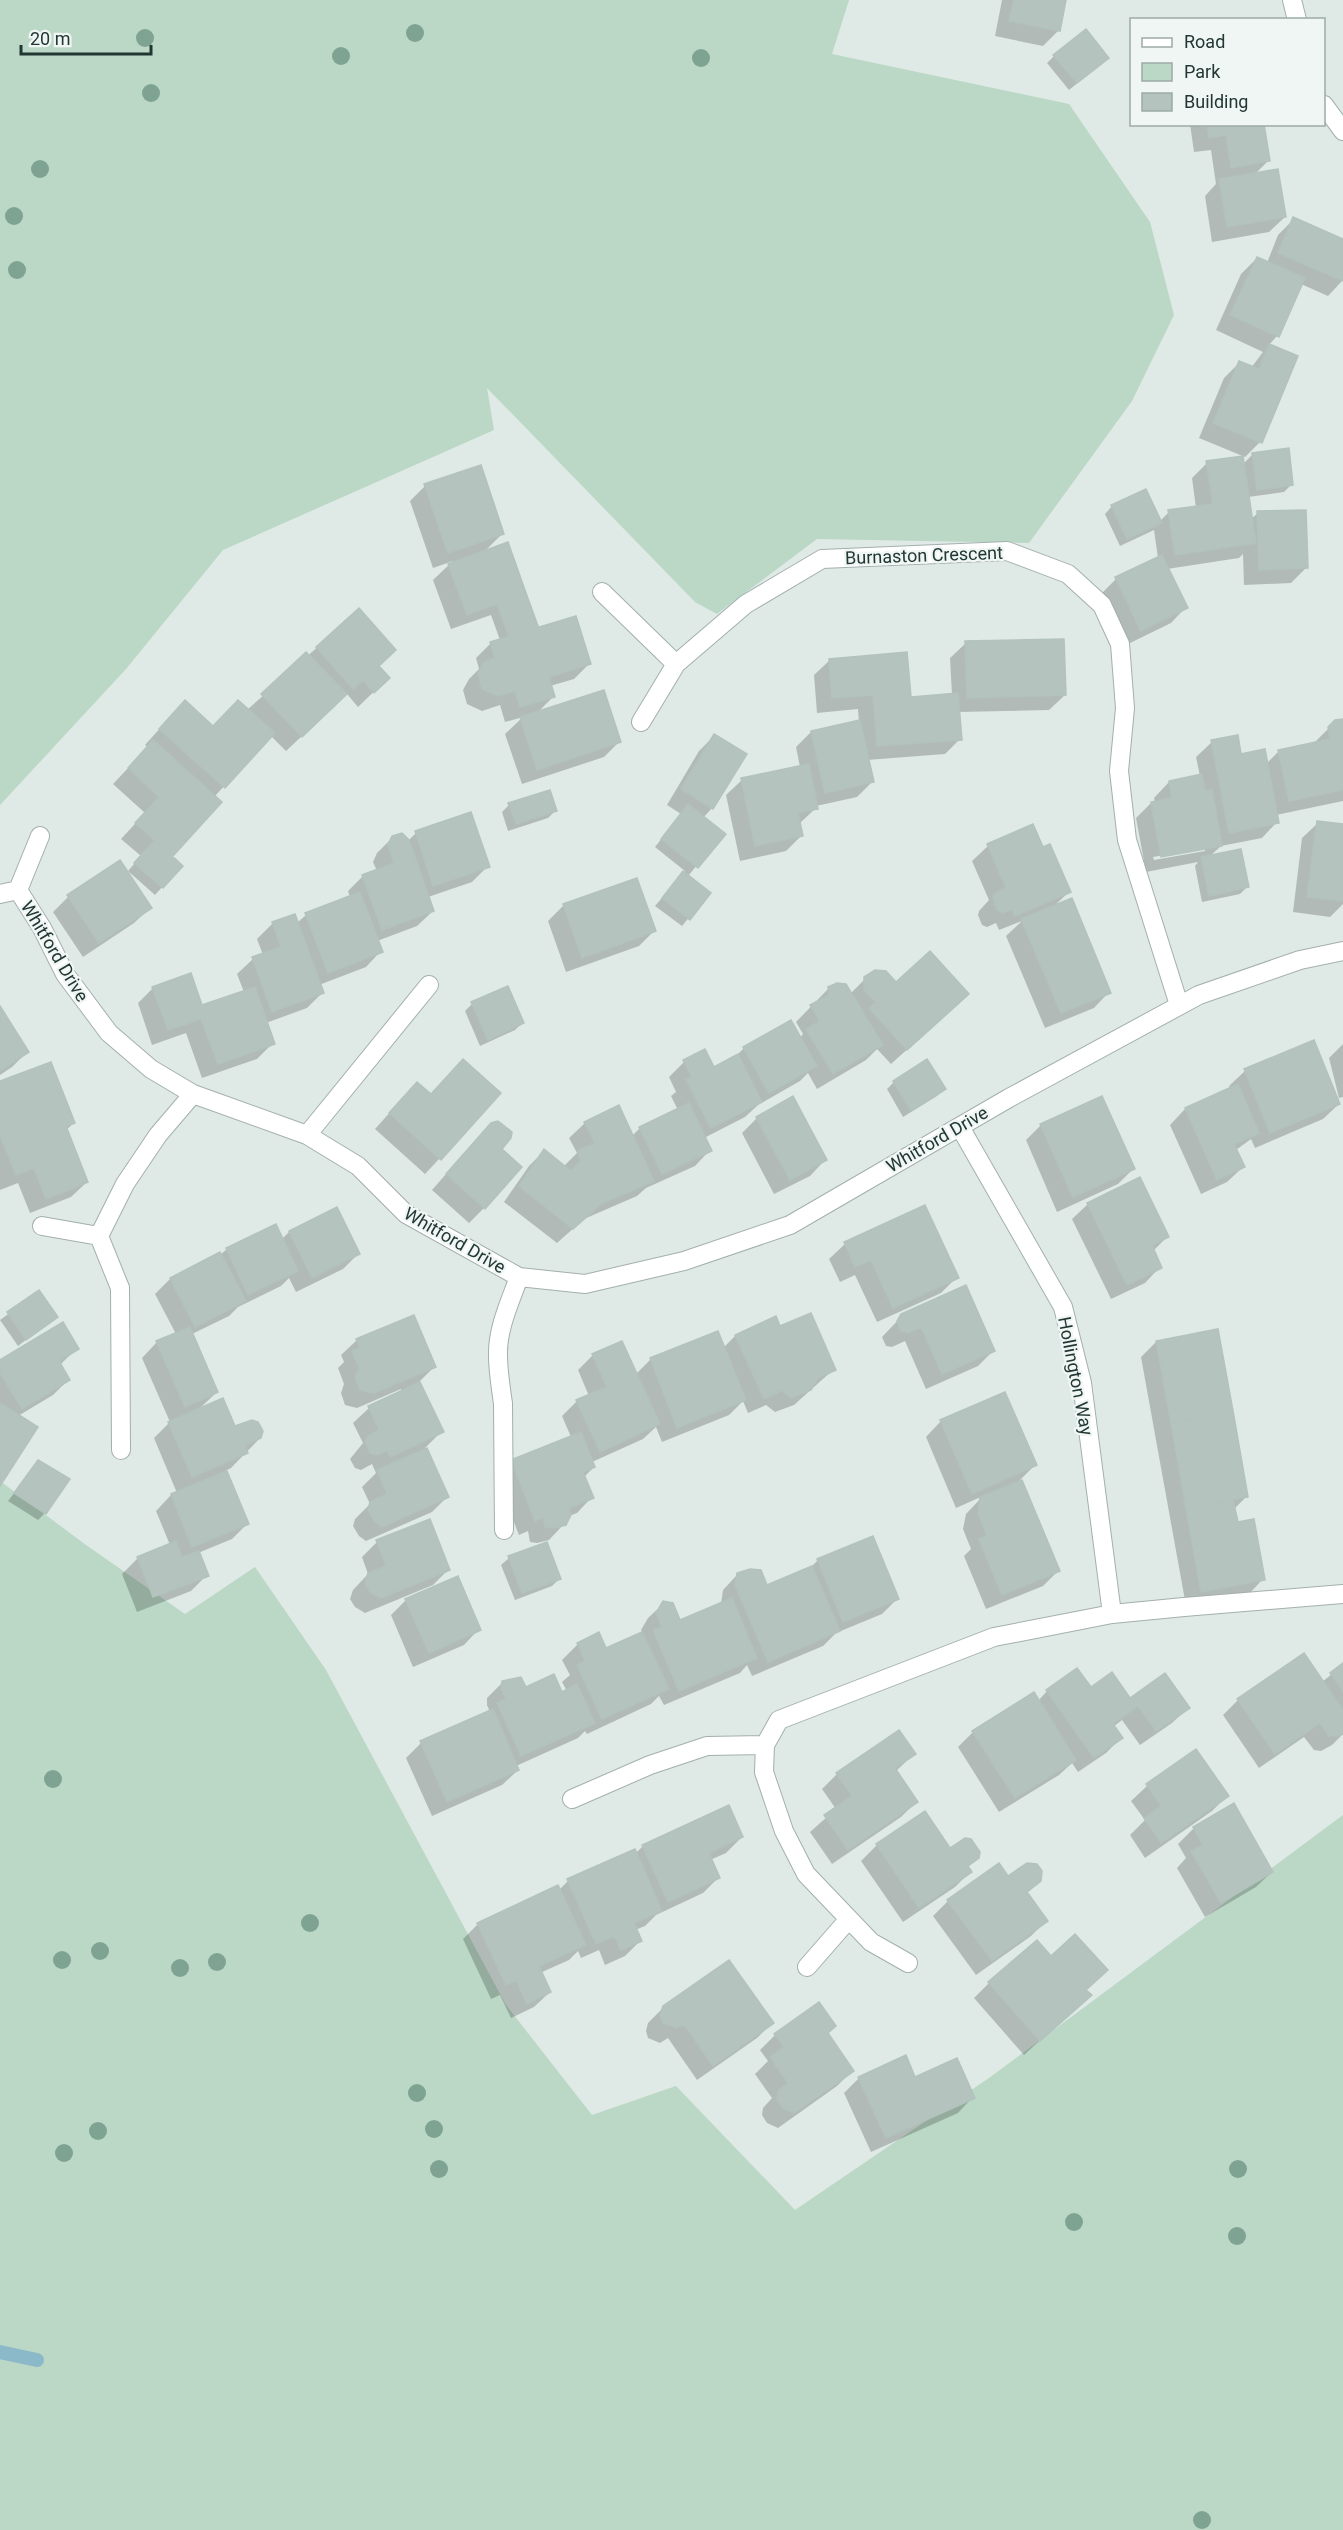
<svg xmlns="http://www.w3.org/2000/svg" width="1343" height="2530" font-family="Roboto,sans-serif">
  <rect width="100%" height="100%" fill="#dfe9e6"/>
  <!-- green -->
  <path fill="#bad8c5" d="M0,0H849L832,54L1069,104L1150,222L1174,315L1132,401L1029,543L817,539L717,614L695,602L487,388L494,430L223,550L126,669L0,805Z
    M0,1481L86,1545L185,1614L255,1567L326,1670L506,2005L592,2115L676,2086L795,2210L989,2078L1343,1815V2530H0Z"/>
  <!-- shadow -->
  <path fill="#0003" fill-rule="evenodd" d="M1002,0H1065L1059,30L1043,46L995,36Z
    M1054,56L1100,65L1069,90L1047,63Z
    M1190,124H1262L1268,161L1254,175L1285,217L1269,232L1212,242L1205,196L1216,184L1211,150L1194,152Z
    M1294,219L1343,240V280L1328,296L1301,284L1277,336L1268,346L1296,356L1260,442L1245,457L1199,438L1224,378L1239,363L1251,368L1263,352L1216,330L1241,274L1257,258L1267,263L1278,235Z
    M1253,454L1292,484L1284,492L1248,497L1251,519L1258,513L1307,567L1291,583L1244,585L1243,554L1239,558L1167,569L1186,607L1171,623L1126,645L1101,594L1116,579L1158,558L1154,530L1120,546L1105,514L1112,506L1160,521L1169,512L1196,508L1192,478L1207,463L1243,464Z
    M425,486L502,534L484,552L507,544L536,626L531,631L589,664L574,679L550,686L553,697L536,714L619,742L604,757L522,784L505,734L523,717L505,722L500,705L482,711L467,704L463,690L469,679L479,669L476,658L491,643L500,640L491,615L451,629L433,580L453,561L433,568L410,501Z
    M359,610L377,666L388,678L358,707L347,694L286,751L271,736L214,797L220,802L171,856L181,866L155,895L128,871L141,856L121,839L145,813L113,784L148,747L145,745L170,717L213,727L247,710Z
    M966,643L1065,695L1049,710L958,712L960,739L945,754L867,760L872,782L857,797L816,806V808L799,824L801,836L786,851L740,861L726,795L742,780L800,767L796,747L811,732L859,722L858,709L817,713L814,675L830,660L909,698L952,695L950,658Z
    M1343,720V801L1276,815L1277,822L1262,838L1221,846L1209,857L1247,887L1240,894L1202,902L1195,866L1198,862L1146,872L1136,818L1151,803L1155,802L1154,798L1169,782L1200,776L1196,757L1212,742L1240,756L1266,764L1279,751L1313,744L1335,722ZM1205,848V851L1154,860L1153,857Z
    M714,736L712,808L703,818L723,834L688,876L709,893L682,926L655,906L685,871L655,847L681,814L667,805L699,751Z
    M509,805L555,811L548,818L508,831L502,812Z
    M1318,823L1343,826V904L1330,917L1293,912L1302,838Z
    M416,833L488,866L472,882L428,897L433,911L417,926L377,941L381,951L366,967L319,985L322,993L307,1008L266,1023L273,1043L257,1059L202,1078L186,1033L152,1045L138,1003L153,988L201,1007L244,992L237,974L253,959L263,955L257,939L273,923H297L306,915L350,897L348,891L363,876L377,871L373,862L377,853L393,837L408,841Z
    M988,846L1042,849L1069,892L1053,907L1109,992L1094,1008L1045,1028L1006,936L1022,921L999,930L996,923L987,927L982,925L978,915L979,911L989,900L972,861Z
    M119,862L150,908L134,923L83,957L53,912L68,897Z
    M564,905L654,931L639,946L566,972L548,921Z
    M865,979L896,984L951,1010L891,1064L877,1049L866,1060L817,1089L808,1073L800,1081L758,1105L745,1117L704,1138L710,1150L695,1166L646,1188L637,1196L584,1219L557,1243L504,1202L529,1166L544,1151L563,1167L577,1153L569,1138L585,1123L632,1136L640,1128L678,1110L671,1096L676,1092L669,1077L684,1062L713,1069L735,1057L744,1048L800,1038L803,1034L796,1022L829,988L850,994Z
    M472,1004L523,1022L515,1030L480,1046L465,1011Z
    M0,1009L27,1052L12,1067L0,1075Z
    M1313,1042L1339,1104L1323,1119L1255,1148L1251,1139L1236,1150L1243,1167L1227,1182L1201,1194L1170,1125L1185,1109L1230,1089L1229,1086L1245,1071Z
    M1343,1044V1097L1339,1098L1329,1058Z
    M894,1082L944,1089L937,1096L903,1117L887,1089Z
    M0,1083L74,1123L66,1130L87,1182L71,1197L30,1213L18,1183L0,1190Z
    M402,1099L440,1158L425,1174L375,1129Z
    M757,1118L825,1160L810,1176L774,1194L742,1133Z
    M1041,1125L1133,1169L1118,1184L1057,1212L1026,1140Z
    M476,1140L500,1149L484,1208L469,1223L432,1190Z
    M1088,1204L1168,1236L1153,1251L1160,1267L1145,1283L1111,1299L1072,1219Z
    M924,1207L957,1277L941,1293L877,1322L855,1275L840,1282L829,1259L845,1244Z
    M336,1209L358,1254L343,1269L296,1292L289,1278L281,1286L238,1307L229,1316L192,1334L217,1392L198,1410L234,1428L260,1438L231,1468L225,1471L247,1524L232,1539L198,1553L207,1575L191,1591L137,1612L122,1574L138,1558L170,1545L156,1511L171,1495L177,1493L154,1438L170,1422L142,1358L157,1342L176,1334L155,1294L170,1279L220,1255L227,1249L282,1239L289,1232Z
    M39,1292L56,1317L18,1346L0,1320Z
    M902,1316L994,1350L978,1366L926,1389L905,1341L892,1347L886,1346L882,1337Z
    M779,1328L834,1369L794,1405L775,1412L766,1405L748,1413L743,1401L729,1415L662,1442L656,1427L643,1439L592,1462L594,1467L584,1477L592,1497L577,1513L569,1516L564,1524L549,1540L537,1543L530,1542L528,1531L519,1535L496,1477L511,1461L571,1437L562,1416L577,1401L589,1396L578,1370L593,1355L636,1374L650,1360L717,1333L723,1348L735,1336Z
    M357,1340L434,1367L419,1382L442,1431L425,1448L447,1497L432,1512L366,1541L359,1536L353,1526L355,1519L370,1504L362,1487L376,1473L372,1464L361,1470L355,1468L350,1459L363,1443L353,1423L369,1408L402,1392L401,1389L357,1408L345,1405L341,1393L344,1384L338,1368L344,1362L341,1355Z
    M1156,1342L1247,1496L1234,1509L1236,1524L1263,1579L1248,1595L1186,1606L1141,1357Z
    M77,1348L60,1365L68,1380L53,1395L18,1416L0,1483V1362Z
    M941,1421L1035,1465L1016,1484L1058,1571L1043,1586L986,1609L964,1556L971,1549L963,1529L966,1514L983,1496L956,1508L926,1437Z
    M38,1462L45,1513L38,1520L8,1501Z
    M377,1542L449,1569L433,1585L365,1613L355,1607L350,1599L353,1590L368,1574L362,1557Z
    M509,1558L559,1579L552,1586L515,1600L501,1565Z
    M818,1560L897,1599L882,1614L836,1633L823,1646L752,1676L747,1665L740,1673L664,1705L659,1696L651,1704L587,1734L585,1731L578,1738L516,1766L518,1770L502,1785L432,1816L406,1758L421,1743L490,1712L487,1705V1698L503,1682L525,1689L561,1694L567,1691L562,1682L570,1675L562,1660L578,1644L606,1650L643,1634L641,1630L648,1618L664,1603L679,1622L721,1604L723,1590L738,1574L767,1587L809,1569Z
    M406,1600L479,1629L464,1645L413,1667L391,1615Z
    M1343,1665V1734L1332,1745L1321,1751L1314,1750L1304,1737L1259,1768L1223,1715L1238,1700L1322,1682Z
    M1090,1689L1130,1700L1188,1708L1172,1723L1140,1745L1122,1720L1113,1727L1121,1738L1106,1753L1078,1772L1072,1763L1059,1775L999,1812L958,1747L973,1732L1038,1701L1047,1691Z
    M1196,1751L1227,1796L1212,1811L1145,1858L1130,1835L1145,1820L1131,1801L1147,1786Z
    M914,1754L896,1771L916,1802L901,1817L832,1864L810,1832L836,1809L822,1789L837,1774Z
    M1233,1805L1272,1872L1256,1887L1205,1917L1177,1868L1186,1858L1178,1844L1194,1828Z
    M925,1813L950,1850L978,1858L967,1868L970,1872L955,1887L903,1922L861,1861L877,1845Z
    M742,1837L726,1853L710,1860L718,1878L703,1893L656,1915L645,1926L635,1930L640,1941L625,1956L605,1965L599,1950L581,1958L578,1951L569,1960L540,1973L550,1992L534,2007L511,2018L500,1995L491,1999L463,1939L478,1924L559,1890L568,1881L635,1854L643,1846Z
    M1008,1878L1040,1880L1026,1894L1046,1921L1031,1936L976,1975L933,1916L948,1901Z
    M989,1983L1085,1990L1090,1995L1024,2055L974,1998Z
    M664,2007L772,2023L757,2038L697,2080L668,2038L660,2043L648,2038L646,2031L648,2023Z
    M827,2034L852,2071L837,2086L778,2128L767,2123L762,2115L763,2108L772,2098L755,2074L768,2061L760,2050L775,2035Z
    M859,2078L973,2097L958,2113L871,2152L844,2093Z"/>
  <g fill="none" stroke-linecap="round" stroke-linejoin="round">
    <!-- stream -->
    <path stroke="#8cb9c9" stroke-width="14" d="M0,2352L37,2360"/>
  </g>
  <!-- building -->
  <path fill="#b5c3bf" stroke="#b2c2bd" stroke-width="1.5" d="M1014,0H1066L1060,31L1009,21Z
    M1086,29L1109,58L1077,83L1053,55Z
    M1207,124H1264L1270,161L1231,168L1226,135L1209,138Z
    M1278,169L1286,217L1227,227L1219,179Z
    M1293,217L1343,239V281L1278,253Z
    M1257,257L1305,278L1279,337L1230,315Z
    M1269,344L1298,356L1262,443L1213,423L1239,361L1259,369Z
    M1289,448L1293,485L1257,490L1252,453Z
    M1243,456L1256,543L1175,555L1168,510L1213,504L1206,461Z
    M481,465L504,534L448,553L424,484Z
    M1146,489L1162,523L1127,539L1111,505Z
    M1306,510L1308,568L1259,570L1257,511Z
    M508,542L526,593L467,615L448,564Z
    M1162,555L1188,608L1141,631L1115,577Z
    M526,593L538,626L509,637L497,604Z
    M359,608L396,650L379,666L390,678L374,693L363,680L353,689L316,647Z
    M576,616L591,664L549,677L555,697L520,707L515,691L498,696L482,689L478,673L484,662L495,658L490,642Z
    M1064,639L1066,695L967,698L965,641Z
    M306,652L347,694L302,737L261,694Z
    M907,652L911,697L958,693L962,740L877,746L873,695L832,698L829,659Z
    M604,690L621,742L537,770L520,717Z
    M185,700L213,726L238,700L275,733L225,788L159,729Z
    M1343,719V790L1289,801L1278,750L1330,739L1328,727L1335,720Z
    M860,720L874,782L825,793L811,731Z
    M714,734L747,754L713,809L681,789Z
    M1238,735L1241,754L1265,749L1279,823L1229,833L1211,740Z
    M153,740L222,802L173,856L135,823L159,797L128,768Z
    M809,764L818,809L798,813L803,836L755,846L741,778Z
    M1202,774L1205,791L1212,790L1222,846L1161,857L1151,802L1172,798L1169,781Z
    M550,790L557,811L516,824L508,803Z
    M688,804L726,834L698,868L661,839Z
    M471,812L490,867L433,886L415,831Z
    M1317,821L1343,824V901L1307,897Z
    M1033,824L1043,847L1050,844L1071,892L1015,916L1012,909L1003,913L997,910L993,899L994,894L1006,888L987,844Z
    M402,833L409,840L434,911L382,930L362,875L394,863L388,845L392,836Z
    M155,840L183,866L163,888L134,863Z
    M1241,849L1249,887L1209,896L1201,857Z
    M120,860L152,908L99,943L67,895Z
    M683,871L711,893L690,920L662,898Z
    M637,878L656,931L582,958L563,904Z
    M360,892L383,952L328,973L305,913Z
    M1072,898L1111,993L1061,1013L1021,919Z
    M295,914L324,993L272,1012L252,957L281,947L272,922Z
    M930,951L969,994L907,1050L869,1008L876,1002L864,990V977L875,970L886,971L896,982Z
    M191,973L202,1005L255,987L275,1044L218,1064L201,1019L168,1030L152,987Z
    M837,983L846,984L883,1045L833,1074L806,1029L820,1021L810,1005L829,995L828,987Z
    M508,986L524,1023L488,1040L471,1002Z
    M0,1006L29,1052L0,1071Z
    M791,1020L817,1066L769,1093L743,1047Z
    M1314,1040L1340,1104L1270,1133L1244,1069Z
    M705,1049L714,1067L738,1054L762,1102L711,1128L686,1080L692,1077L683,1060Z
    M463,1059L501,1093L441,1160L389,1113L417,1082L431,1094Z
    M927,1059L946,1089L911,1111L893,1081Z
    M51,1062L75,1123L66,1126L88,1182L46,1199L34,1168L16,1175L0,1135V1081Z
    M1238,1084L1259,1133L1234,1144L1245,1167L1217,1180L1185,1108Z
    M793,1096L827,1160L790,1180L756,1117Z
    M1102,1096L1135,1169L1073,1197L1040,1124Z
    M689,1103L712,1151L662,1174L639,1127Z
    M619,1105L654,1181L601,1204L573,1229L519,1186L544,1149L571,1171L581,1161L577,1151L595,1143L584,1122Z
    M498,1121L512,1132L511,1138L502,1149L522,1167L485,1209L446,1174L491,1123Z
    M1140,1177L1169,1237L1152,1245L1162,1268L1127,1285L1087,1203Z
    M925,1205L959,1278L893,1308L871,1260L855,1267L844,1242Z
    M337,1207L360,1254L312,1278L289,1231Z
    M276,1224L298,1271L248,1295L226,1248Z
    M220,1252L246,1301L195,1327L170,1278Z
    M966,1285L995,1351L942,1374L921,1327L908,1333L901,1331L897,1321L901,1314Z
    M39,1290L58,1317L26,1340L7,1312Z
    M811,1313L836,1370L818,1378L811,1390L791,1398L782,1390L764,1399L735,1335L776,1316L780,1326Z
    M414,1315L436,1367L374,1393L360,1390L355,1377L359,1368L352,1351L360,1348L356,1339Z
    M63,1322L79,1349L59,1361L70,1380L22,1409L0,1373V1360Z
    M190,1327L218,1392L185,1407L156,1341Z
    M1218,1329L1233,1411L1171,1423L1156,1341Z
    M718,1331L746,1400L677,1428L650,1358Z
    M622,1341L660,1424L600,1452L576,1400L607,1387L592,1354Z
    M420,1382L444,1432L390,1457L387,1450L378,1455L370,1453L365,1442L368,1436L379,1430L368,1406Z
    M1005,1392L1037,1465L972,1494L940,1420Z
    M223,1398L235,1426L252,1420L258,1422L263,1431L261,1438L245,1445L248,1453L192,1477L168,1422Z
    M0,1403L38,1427L0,1486Z
    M1233,1411L1248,1497L1186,1508L1171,1423Z
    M581,1432L595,1467L583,1472L594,1498L569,1508L571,1515L566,1525L554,1528L545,1527L543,1517L535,1521L511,1460Z
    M427,1448L449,1497L382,1527L374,1521L368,1510L370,1502L387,1494L377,1470Z
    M38,1460L70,1479L46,1514L14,1493Z
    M227,1471L249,1524L192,1547L171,1494Z
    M1022,1480L1060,1571L1002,1595L979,1539L987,1536L978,1513L980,1497Z
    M1233,1500L1238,1522L1254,1519L1265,1580L1201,1592L1186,1508Z
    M430,1519L450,1570L381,1598L370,1592L365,1583L368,1573L386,1566L376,1540Z
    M873,1536L899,1599L843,1622L817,1559Z
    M176,1541L182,1557L199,1551L209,1576L153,1597L137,1557Z
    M547,1542L561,1579L522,1593L508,1556Z
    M812,1566L840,1631L768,1662L735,1585L737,1573L750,1569L761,1570L767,1585Z
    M458,1576L481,1630L429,1653L405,1599Z
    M732,1598L757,1658L679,1691L653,1630L662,1627L656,1613L663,1601L673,1603L680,1620Z
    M599,1632L606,1648L642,1632L669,1689L602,1719L577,1665L585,1661L577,1643Z
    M1304,1653L1343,1710V1734L1338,1736H1329L1320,1723L1275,1754L1237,1699Z
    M1343,1663V1691L1330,1673Z
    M1077,1668L1091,1687L1112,1672L1130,1698L1165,1673L1190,1708L1156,1731L1138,1706L1113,1724L1123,1738L1094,1758L1046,1690Z
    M554,1674L562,1692L577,1684L595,1723L521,1756L497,1703L506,1699L501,1689L502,1681L521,1677L526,1687Z
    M1034,1692L1076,1760L1015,1798L972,1731Z
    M493,1709L519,1770L447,1802L420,1741Z
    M899,1730L916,1754L895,1768L918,1802L848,1850L824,1815L852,1796L836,1773Z
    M1196,1749L1229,1796L1161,1843L1144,1818L1161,1806L1146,1784Z
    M1234,1803L1273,1872L1221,1903L1191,1851L1203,1845L1193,1827Z
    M729,1805L743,1837L709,1853L720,1878L668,1902L642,1845Z
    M925,1811L950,1848L965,1838L971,1839L980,1852L979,1858L968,1866L972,1872L919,1908L876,1844Z
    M635,1849L662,1911L634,1923L642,1941L621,1950L614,1936L596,1944L567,1879Z
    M999,1863L1008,1876L1027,1863L1037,1864L1042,1871L1041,1881L1027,1892L1048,1921L992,1961L947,1900Z
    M558,1885L586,1945L539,1966L551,1992L527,2004L516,1980L506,1985L477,1923Z
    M1075,1934L1108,1970L1086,1990L1092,1995L1040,2041L988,1982L1037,1940L1051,1956Z
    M729,1960L774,2023L713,2066L684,2024L676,2028L663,2023L660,2015L663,2006Z
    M819,2002L836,2026L828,2033L854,2071L794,2113L783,2108L777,2099L778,2091L788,2083L770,2057L784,2047L774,2034Z
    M906,2055L915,2077L957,2058L975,2098L886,2138L858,2077Z"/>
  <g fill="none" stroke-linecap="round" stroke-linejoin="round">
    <defs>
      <path id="lane" d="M120,1288L121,1450
        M503,1404L504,1530
        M1184,1607L1343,1594"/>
      <path id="street" d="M1292,0L1297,20
        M1324,105L1343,131
        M602,592L676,664L746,604L822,559L1007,551L1068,574L1102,605L1120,644L1125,708L1119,771L1127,840L1179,1005
        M641,722L676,664
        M40,836L18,890L42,928L65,974L109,1033L151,1069L193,1094L307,1135L358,1166L406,1214L519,1277L585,1284L684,1261L790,1225L1009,1098L1199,995L1300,960L1343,951
        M0,894L18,890
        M307,1135L429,985
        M42,1226L99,1236
        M120,1288L99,1236L125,1184L158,1135L193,1094
        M503,1404C501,1388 498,1372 498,1356C497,1329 510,1302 519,1277
        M1112,1614L1184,1607
        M572,1799L650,1765L707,1746L765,1745
        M908,1963L871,1942L806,1874L784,1831L764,1772L765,1745L779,1720L994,1637L1112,1614L1082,1383L1063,1307L960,1127
        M807,1967L848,1920"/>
    </defs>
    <!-- lane casing -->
    <use href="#lane" stroke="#a3b0ad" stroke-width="20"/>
    <!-- street casing -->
    <use href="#street" stroke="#a3b0ad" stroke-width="20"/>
    <!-- lane -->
    <use href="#lane" stroke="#fff" stroke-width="18"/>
    <!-- street -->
    <use href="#street" stroke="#fff" stroke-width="18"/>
  </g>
  <!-- trees -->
  <g fill="#7fa392">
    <circle cx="415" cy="33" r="9"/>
    <circle cx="145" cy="38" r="9"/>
    <circle cx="341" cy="56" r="9"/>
    <circle cx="701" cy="58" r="9"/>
    <circle cx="151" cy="93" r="9"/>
    <circle cx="40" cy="169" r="9"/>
    <circle cx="14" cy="216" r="9"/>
    <circle cx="17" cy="270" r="9"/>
    <circle cx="53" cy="1779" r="9"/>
    <circle cx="310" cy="1923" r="9"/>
    <circle cx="100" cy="1951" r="9"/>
    <circle cx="62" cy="1960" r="9"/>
    <circle cx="217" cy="1962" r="9"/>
    <circle cx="180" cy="1968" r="9"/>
    <circle cx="417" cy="2093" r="9"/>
    <circle cx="434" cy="2129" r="9"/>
    <circle cx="98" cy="2131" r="9"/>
    <circle cx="64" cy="2153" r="9"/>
    <circle cx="439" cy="2169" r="9"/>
    <circle cx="1238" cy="2169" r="9"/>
    <circle cx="1074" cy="2222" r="9"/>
    <circle cx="1237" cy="2236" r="9"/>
    <circle cx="1202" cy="2520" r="9"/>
  </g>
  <g text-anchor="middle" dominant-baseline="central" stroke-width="4.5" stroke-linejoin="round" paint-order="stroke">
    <!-- street labels -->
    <g font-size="18" fill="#223734" stroke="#eff6f3">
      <text transform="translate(924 555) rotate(-2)">Burnaston Crescent</text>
      <text transform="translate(55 951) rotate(59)">Whitford Drive</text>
      <text transform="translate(937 1139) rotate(-30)">Whitford Drive</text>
      <text transform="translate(455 1240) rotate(30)">Whitford Drive</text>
      <text transform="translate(1076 1376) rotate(79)">Hollington Way</text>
    </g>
  </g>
  <!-- legend -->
  <rect x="1130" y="18" width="195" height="108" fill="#eff6f3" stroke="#9daaa7" stroke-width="1.5"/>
  <rect x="1142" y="38" width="30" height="9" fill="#ffffff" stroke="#9daaa7" stroke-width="1.5"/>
  <text x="1184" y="48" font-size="18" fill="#223734">Road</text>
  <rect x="1142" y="63" width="30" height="18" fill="#bad8c5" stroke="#9daaa7" stroke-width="1.5"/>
  <text x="1184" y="78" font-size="18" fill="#223734">Park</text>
  <rect x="1142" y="93" width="30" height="18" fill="#b5c3bf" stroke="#9daaa7" stroke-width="1.5"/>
  <text x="1184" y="108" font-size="18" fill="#223734">Building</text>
  <!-- scale -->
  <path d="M21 45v9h130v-9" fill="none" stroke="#223734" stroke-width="3"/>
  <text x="30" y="45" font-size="18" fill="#223734" stroke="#eff6f3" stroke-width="4.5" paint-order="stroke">20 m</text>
</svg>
